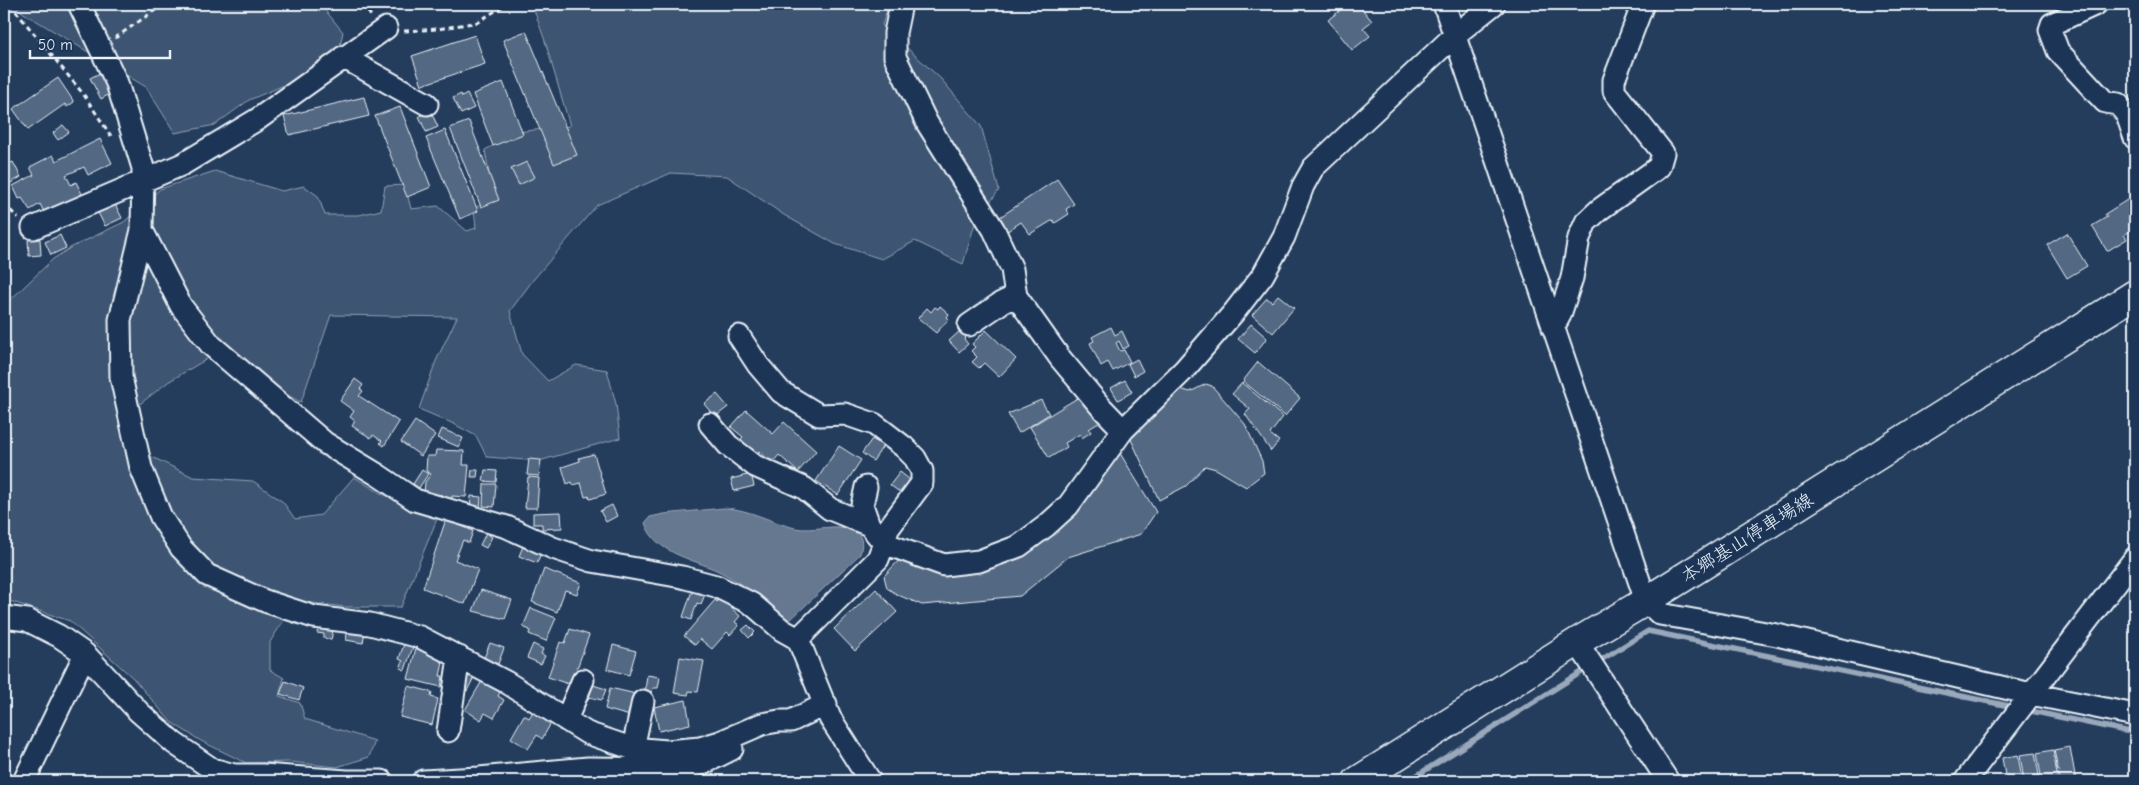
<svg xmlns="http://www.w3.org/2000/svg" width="2139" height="785" font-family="'Comic Neue','Klee One',sans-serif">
  <rect width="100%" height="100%" fill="#253d5d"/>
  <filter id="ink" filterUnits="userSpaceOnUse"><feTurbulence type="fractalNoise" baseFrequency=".02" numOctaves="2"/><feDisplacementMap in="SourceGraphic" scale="10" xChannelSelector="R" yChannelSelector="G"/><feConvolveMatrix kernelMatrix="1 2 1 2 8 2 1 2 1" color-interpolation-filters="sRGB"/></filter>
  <g filter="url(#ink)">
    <!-- green -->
    <path fill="#3e5472" stroke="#93a2b5" d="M15,4H320L343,32L338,55L315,72L249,100L215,125L175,133L146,87L22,12Z
      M532,4H889L882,25L941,79L981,126L999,190L975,223L963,264L915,241L882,259L835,244L784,215L727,176L671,173L597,205L533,280L510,311L522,354L548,381L576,365L607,370L616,404L620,438L539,461L487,457L476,436L454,424L419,409L436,361L457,317L331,315L301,402L270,387L222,350L168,382L136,407L148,455L193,477L253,481L283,502L295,519L321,515L354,477L382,494L439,514L401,607H345L296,601L270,642V670L284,678L279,696L300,703L305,719L375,741L369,757L337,767L290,762L246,763L201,741L171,722L133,678L70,621L4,599V306L53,259L70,248L124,222L160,189L215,171L282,191L304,186L318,196L325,215H359L381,210L385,186L405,185L411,209L438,206L467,231L476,228L474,209L493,196L485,150L517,132L570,126L545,41Z"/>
    <!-- water -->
    <path fill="#657890" stroke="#99a8ba" d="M724,508C750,509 770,522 795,528C812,532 840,522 853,530C863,535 863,544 860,554L789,621L786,622C767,605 747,586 724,574C698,559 656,556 645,523L650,517L664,514Z"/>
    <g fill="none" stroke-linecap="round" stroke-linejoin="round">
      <!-- stream -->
      <path stroke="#99a8ba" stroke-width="5.5" d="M1596,663L1648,631L2014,707
        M2026,710L2135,733
        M1408,781L1588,668"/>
    </g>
    <!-- building -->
    <path fill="#536782" stroke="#e8f1f8" d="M1348,4H1358L1372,21L1363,28L1370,36L1352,50L1328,20Z
      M526,31L577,155L554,164L503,40Z
      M475,35L485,64L422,85L412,56Z
      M104,71L115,91L101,99L90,78Z
      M58,78L74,102L67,107L65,104L28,130L13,109Z
      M503,82L523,134L493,146L473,94Z
      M461,94L462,97L467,94L474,108L461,114L453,98Z
      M364,97L369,116L289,135L284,116Z
      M400,107L431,187L407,197L375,116Z
      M431,112L438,127L426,132L419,116Z
      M469,121L499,200L481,207L450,128Z
      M63,125L69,132L58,140L53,133Z
      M445,130L478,211L460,219L426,138Z
      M100,139L112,163L88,175L84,167L66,175L71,185L76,182L83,196L46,216L40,204L30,210L22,198L19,199L13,186L34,175L30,167L53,155L56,161Z
      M13,162L21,177L4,187V166Z
      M527,162L535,177L519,185L511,169Z
      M1057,179L1074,204L1066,209L1069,214L1055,223L1053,220L1030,234L1021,222L1006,232L997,219Z
      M2127,200L2130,205L2133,203L2135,206V228L2124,235L2127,239L2107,251L2092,226L2107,217L2105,214Z
      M114,202L122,218L105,226L97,211Z
      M2067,233L2087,266L2067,278L2047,245Z
      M60,235L66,248L51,255L45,242Z
      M40,239L41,255L29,256L28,240Z
      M1278,295L1294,308L1273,333L1252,315L1267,298L1272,302Z
      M940,306L949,314L947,317L949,319L936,333L918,318L927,308L931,312L935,307L938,309Z
      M1251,324L1267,338L1255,353L1238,339Z
      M1111,327L1115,335L1122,331L1129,346L1123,349L1119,341L1116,343L1120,351L1124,350L1130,362L1113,371L1108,362L1101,366L1090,343L1094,341L1092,337Z
      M961,330L967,336L964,339L968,344L959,352L949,341Z
      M986,330L1016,359L999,377L984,363L979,368L972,362L977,357L971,351L975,347L972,344Z
      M1137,359L1143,371L1134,376L1128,364Z
      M1258,362L1300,398L1285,416L1243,381Z
      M355,379L363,385L360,389L363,391L359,396L399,422L384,446L380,443L382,441L373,435L371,438L352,426L355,421L350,417L354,411L340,401Z
      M1125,380L1132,392L1118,400L1111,388Z
      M1242,383L1283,417L1270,434L1279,441L1271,451L1245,414L1250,409L1232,394Z
      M1206,384L1212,386L1245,424L1262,461L1264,473L1246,487L1216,469L1205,466L1186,486L1159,500L1129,435L1180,389L1190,392Z
      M717,394L728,407L715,417L704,404Z
      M1079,397L1086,408L1090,405L1100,422L1089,429L1091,432L1082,438L1080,434L1065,443L1067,447L1049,458L1030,427Z
      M1041,400L1049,414L1019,433L1008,414Z
      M746,410L773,434L784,422L816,451L798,472L779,455L772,463L759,451L755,455L739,441L743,437L731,427Z
      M415,421L435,435L421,456L401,442Z
      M442,429L463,438L459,447L438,438Z
      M872,439L883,446L873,461L862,453Z
      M839,446L861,460L838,495L816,481Z
      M436,450L464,451L463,465H469L466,497L452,496V500L442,499L443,495L424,494L425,482L431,474L426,471L427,456H435Z
      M1118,450L1156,512L1141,534L1068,557L1020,596L922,605L898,595L887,588L884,576L900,559L1030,546Z
      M594,454L606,494L590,499L589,496L585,497L581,483L573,485L572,482L567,484L562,467L580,461L579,458Z
      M529,459L541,460L539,476L527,475Z
      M422,470L428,474L419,488L413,484Z
      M472,470H478L477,477H471Z
      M485,470L497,471L496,482L483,481Z
      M900,472L914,483L905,496L890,485Z
      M751,474L754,486L734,491L731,479Z
      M528,477L539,478L537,508H525Z
      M484,484H496L494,507L483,506Z
      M471,496L481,497L480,510L470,509Z
      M612,505L617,516L606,522L600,511Z
      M561,512L562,528L542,529V524H533V513Z
      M446,519L473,531L469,543L463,540L455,560L478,569L465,604L423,588Z
      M486,533L492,537L486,548L480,545Z
      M524,544L542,550L537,563L519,556Z
      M544,569L581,583L577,594L565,590L557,612L532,602Z
      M693,588L706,592L701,604L697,603L691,620L683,617Z
      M876,589L897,612L855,651L834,629Z
      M481,590L512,600L505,619L473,611Z
      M720,598L740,616L735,622L739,625L730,635L727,632L712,649L700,639L695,645L684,636L715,600L717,602Z
      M531,608L556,618L546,641L529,634L530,630L523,627Z
      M319,623L334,626L331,640L324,638V634L317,633Z
      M748,625L755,632L749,638L742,630Z
      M348,628L365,630L363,643L346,640Z
      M570,629L589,635L571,685L548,677L560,642L565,643Z
      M490,643L504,648L498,664L484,658Z
      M404,644L413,647L405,670L400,668L403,661L399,659Z
      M533,644L543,649L541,654L545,656L541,664L527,658Z
      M613,645L636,651L629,675L607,669Z
      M416,648L432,651V656L444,658L440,676H443L441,687L408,679Z
      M680,657L704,661L698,692L689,691L688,695L674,693Z
      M464,670L475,675L467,691L462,688Z
      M647,675L660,677L658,688H653L652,692L645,691Z
      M285,681L303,688L299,700L280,694Z
      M482,681L500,692L498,696L504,700L494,718L485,713L481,720L465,710Z
      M593,685L606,689L602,700L589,697Z
      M408,686L432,692L431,697L438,699L432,725L400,717Z
      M610,688L636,694L630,716L605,709Z
      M686,700L690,724L659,731L654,707Z
      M533,712L551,723L542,739L537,735L528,749L511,738L524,715L529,718Z
      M2070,747L2076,781H2060L2054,750Z
      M2053,750L2058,781H2042L2037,753Z
      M2035,753L2040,781H2024L2020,755Z
      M2018,755L2022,781H2006L2002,758Z"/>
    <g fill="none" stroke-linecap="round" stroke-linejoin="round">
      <defs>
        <path id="minor" d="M79,4L117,83L143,168L142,230L120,320L121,377L141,468L161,517L181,548L207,575L265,601L314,617L370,624L420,637L506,682L587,733L631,748L667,751L700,748L720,742L762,724L779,721H791L826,704
          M901,4L895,33V57L927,123L994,230L1012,269L1016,296L1060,358L1101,407L1123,430
          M1444,4L1646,601L1660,614L1777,635L2031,694L2135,715
          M2096,4L2052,24L2050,30L2058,51L2105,102L2118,104L2127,115L2135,138
          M343,57L427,104
          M33,228L183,164L258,119L386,28
          M142,230L181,306L211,345L325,443L378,475L415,500L507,527L553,548L592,561L682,577L716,586L752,604L782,630L798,639L830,718L870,781
          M969,325L1001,303L1016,296
          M1553,328L1560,315L1572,278L1579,238L1586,222L1599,210L1659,167L1663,153L1614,91V80L1643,4
          M739,336L758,365L781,392L819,415L845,414L874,424L904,447L915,458L922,471V483L888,529L884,543
          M710,424L728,445L755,466L804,488L830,509L869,525L884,543
          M866,487L862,505L869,525
          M4,617L27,620L59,636L85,654L139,712L174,743L212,769L234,775H262L347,781H382
          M798,639L878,559L884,543L944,565L979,561L1019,546L1046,526L1068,506L1123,430L1184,370L1235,311L1263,275L1284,237L1303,186L1313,168L1455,35L1494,4
          M1577,642L1668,781
          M566,720L583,680
          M448,731L459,657
          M631,748L635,739L643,701
          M24,781L85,654
          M423,781L479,778L588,768L685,769L702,764L732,749
          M1965,781L2135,558"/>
        <path id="major" d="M1357,781L1577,642L1646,601L2135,294"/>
      </defs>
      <!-- minor casing -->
      <use href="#minor" stroke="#e8f1f8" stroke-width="25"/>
      <!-- major casing -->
      <use href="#major" stroke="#e8f1f8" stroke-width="31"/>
      <!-- path -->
      <path stroke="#e8f1f8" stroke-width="3" stroke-dasharray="5 4" stroke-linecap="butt" d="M10,4L84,95L111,136
        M363,4L371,16
        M404,31L438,29L478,22L506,4
        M115,38L164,4
        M4,204L18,218
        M4,212L9,210"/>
      <!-- minor -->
      <use href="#minor" stroke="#1d3557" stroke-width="21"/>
      <!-- major -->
      <use href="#major" stroke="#1d3557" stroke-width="28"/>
    </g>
  </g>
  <g text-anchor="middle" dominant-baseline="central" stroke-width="4" stroke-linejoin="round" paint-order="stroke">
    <!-- street labels -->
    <g font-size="19" fill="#e8f1f8" stroke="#1d3557">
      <text transform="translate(1747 538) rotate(-32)">本郷基山停車場線</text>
    </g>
  </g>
  <!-- margin -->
  <rect width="2139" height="785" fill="none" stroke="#1d3557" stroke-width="20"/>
  <rect x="10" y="10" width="2119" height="765" fill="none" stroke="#e8f1f8" stroke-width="2" filter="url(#ink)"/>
  <!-- scale -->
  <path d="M30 50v8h140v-8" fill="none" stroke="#e8f1f8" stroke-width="2.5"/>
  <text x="38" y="50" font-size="15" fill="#e8f1f8" stroke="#1d3557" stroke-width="4" paint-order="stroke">50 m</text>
</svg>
